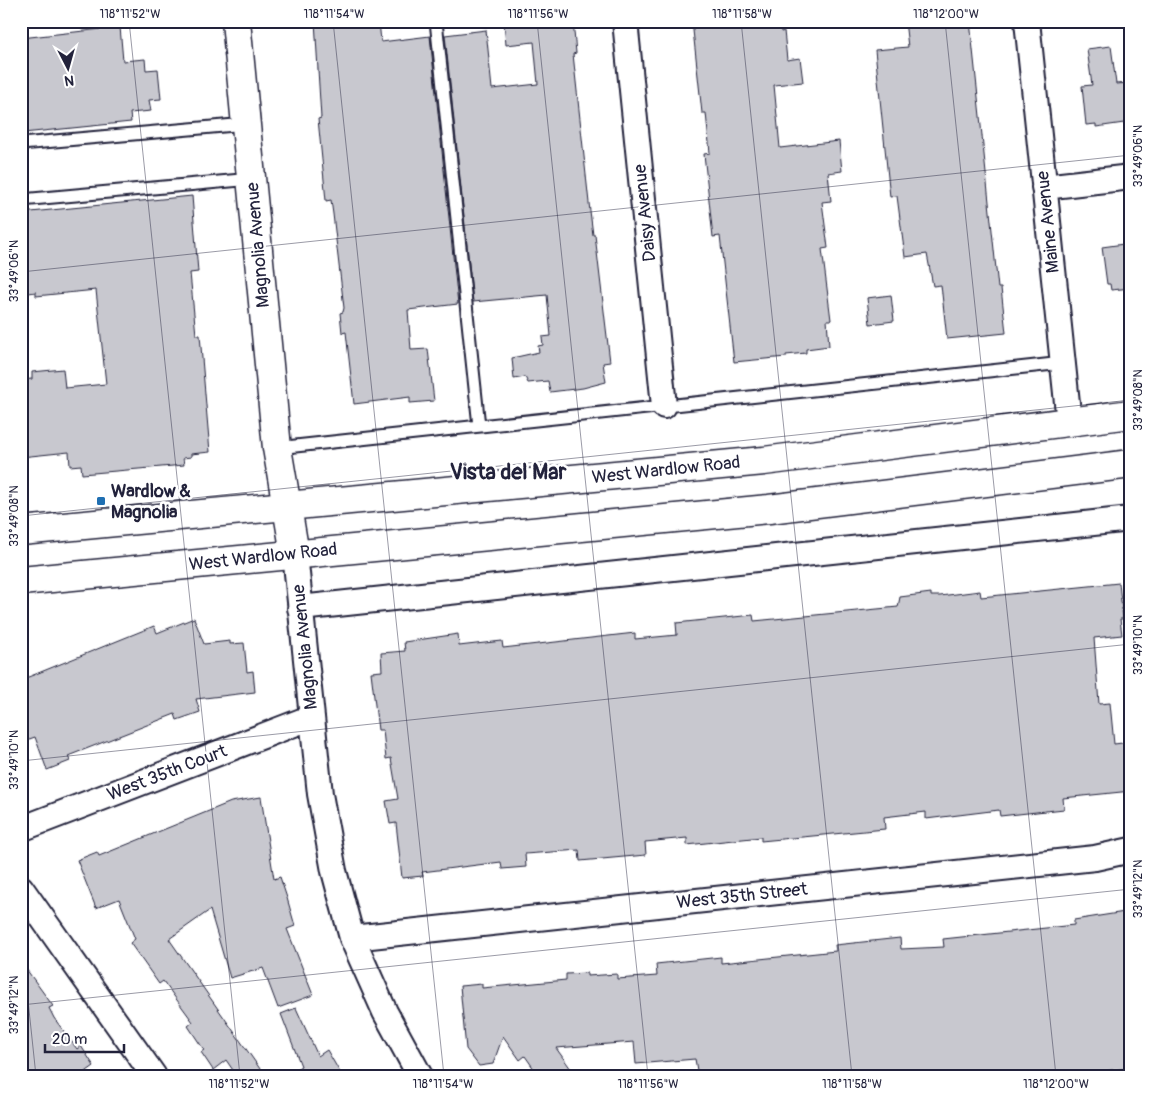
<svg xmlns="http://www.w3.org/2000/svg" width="1152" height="1097" font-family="Pangolin,sans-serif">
  <rect width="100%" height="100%" fill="#fff"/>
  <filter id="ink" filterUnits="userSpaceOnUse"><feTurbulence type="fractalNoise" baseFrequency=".02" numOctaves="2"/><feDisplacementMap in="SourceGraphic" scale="10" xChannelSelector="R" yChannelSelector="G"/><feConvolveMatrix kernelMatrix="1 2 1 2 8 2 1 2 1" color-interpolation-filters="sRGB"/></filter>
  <g filter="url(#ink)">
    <!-- building -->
    <path fill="#c8c8cf" stroke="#22223b" d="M315,21H379L381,42L430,36L458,304L408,310L411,350L428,349L434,401L410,403V397L354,404L346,332L342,333L340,313L343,312L344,308L333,214L331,200L326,201L324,180L318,119L321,118Z
      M504,21H573L576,53L573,54L589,203L593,235H595L610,362L603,363L606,382L583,388L550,392L548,381L528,383L525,377L514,379L512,358L539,352L538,346L543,345L542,337L551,336L547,295L473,302L445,35L486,30L492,89L538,84L534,42L506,45Z
      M692,21H780L781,32L784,31L787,60L800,58L803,82L774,85L780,148L839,141L842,171L828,173L831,201L822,202L828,248L822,249L831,320H827L829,346L806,349V353L786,355V357L734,362L720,236L713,237L704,154L710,153L706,113H702Z
      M905,21H970L998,288H1001L1006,333L947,339L941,285L933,286L927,254L905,257L897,196L890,197L875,50L908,47Z
      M120,27L123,61L145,59L146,70L158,69L161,99L149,100L151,111L130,113L131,122L23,133L21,38Z
      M1111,46L1116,84L1131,83V122L1096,127V124L1086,125L1082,86L1092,85L1087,49Z
      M192,196L198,272L190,273L196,335H200L210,452L191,454V457L183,458L184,465L82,474L81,465L70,466L69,452L21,457V380L32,379V372L63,369L65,388L106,384L96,290L36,296V292L21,294V213Z
      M1131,243V288L1111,290L1110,284H1107L1102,247Z
      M891,295L894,321L870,324L867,298Z
      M1119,583L1123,619H1120L1122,635L1094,638L1099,704L1110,703L1114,744L1131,742V791L1063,798L1064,809L1000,816L999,810L926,819V812L884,817L885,829L761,841V837L687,845V838L645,842L646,855L580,861L579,850L525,854L526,867L502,869L501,862L422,872L423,876L402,878L396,823L390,824L386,801L398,799L391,758L386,759L383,730H378L371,672L382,671L381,653L405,651L404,642L458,634L459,646L502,641L503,648L635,633V639L677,635L676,623L753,615L754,621L898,607L900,597L931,593V596H940L980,591L981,597Z
      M194,618L204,644L230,641V644L244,643L247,672L253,671L255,692L196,699L200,712L177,720L175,714L68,756L70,761L47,770L35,737L21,742V680L154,626L157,633Z
      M261,797L274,879L280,877L287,898L295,926L287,929L313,995L278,1008L263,968L230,978L210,910L169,939L265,1076H237L226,1060L213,1070L201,1052L204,1050L188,1026L193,1022L163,981L159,984L130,943L135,939L119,899L96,908L77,860L97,852L99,856L231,802Z
      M1131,911V1068L1057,1076H698L695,1059L636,1064L634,1042L556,1048L576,1076H539L525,1056L520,1060L503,1036L493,1064L479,1066L466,1049L460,986L482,984V988L566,980V974L587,973V976L617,974V979L657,976L656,964L721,957V963L836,951L835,945L900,938L901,949L944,947L943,939L1074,925V920Z
      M21,962L53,1006L49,1008L54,1018L77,1049L81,1046L94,1066L80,1076H21Z
      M296,1008L318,1056L327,1050L342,1076H285L301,1066L281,1014Z"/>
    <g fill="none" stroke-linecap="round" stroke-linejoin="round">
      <defs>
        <path id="service" d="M436,21L479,426
          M21,144L246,124
          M21,200L252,179
          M277,448L1063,363"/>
        <path id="minor" d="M625,21L664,406
          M1027,21L1069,422
          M1044,187L1131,177
          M295,554L320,794L334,871L352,938L385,1012L420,1076
          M300,608L1131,519
          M21,829L312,717
          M21,888L154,1076
          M352,938L1095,858L1131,850"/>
        <path id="tertiary" d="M236,21L277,448L295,554"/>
        <path id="secondary" d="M21,531L764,461L1131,414
          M21,581L769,509L1131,464"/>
      </defs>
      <!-- service casing -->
      <use href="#service" stroke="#22223b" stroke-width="15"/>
      <!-- minor casing -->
      <use href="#minor" stroke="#22223b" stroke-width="28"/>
      <!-- tertiary casing -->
      <use href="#tertiary" stroke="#22223b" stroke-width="31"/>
      <!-- secondary casing -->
      <use href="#secondary" stroke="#22223b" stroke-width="31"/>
      <!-- service -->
      <use href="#service" stroke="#fff" stroke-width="11"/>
      <!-- minor -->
      <use href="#minor" stroke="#fff" stroke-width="24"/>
      <!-- tertiary -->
      <use href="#tertiary" stroke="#fff" stroke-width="28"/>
      <!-- secondary -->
      <use href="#secondary" stroke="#fff" stroke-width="28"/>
    </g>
  </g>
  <!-- ticks -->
  <path fill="none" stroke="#22223b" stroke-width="1" stroke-opacity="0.45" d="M129,21L240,1076M333,21L444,1076M537,21L648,1076M741,21L852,1076M945,21L1056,1076M21,27L80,21M21,272L1131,155M21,516L1131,400M21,761L1131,644M21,934L36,1076M21,1005L1131,889"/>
  <!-- markers -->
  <rect fill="#1f6fb2" stroke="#fff" stroke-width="2" x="96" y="496" width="10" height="10" rx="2.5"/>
  <g text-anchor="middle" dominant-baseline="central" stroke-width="5" stroke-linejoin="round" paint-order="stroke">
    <!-- street labels -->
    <g font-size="18" fill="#22223b" stroke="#fff">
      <text transform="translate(645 213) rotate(-96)">Daisy Avenue</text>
      <text transform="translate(1048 222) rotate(-96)">Maine Avenue</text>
      <text transform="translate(258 245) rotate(-95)">Magnolia Avenue</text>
      <text transform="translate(666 470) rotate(-6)">West Wardlow Road</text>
      <text transform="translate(263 557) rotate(-6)">West Wardlow Road</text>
      <text transform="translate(305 647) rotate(-96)">Magnolia Avenue</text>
      <text transform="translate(167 773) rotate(-21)">West 35th Court</text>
      <text transform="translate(742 896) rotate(-6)">West 35th Street</text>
    </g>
    <!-- poi labels -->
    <g font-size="18" font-weight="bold" fill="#22223b" stroke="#fff" text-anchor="start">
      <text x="111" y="491">Wardlow &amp;<tspan x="111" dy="21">Magnolia</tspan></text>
    </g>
    <!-- district labels -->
    <g font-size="22" font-weight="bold" fill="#22223b" stroke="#fff">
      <text x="508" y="472">Vista del Mar</text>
    </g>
  </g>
  <!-- margin -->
  <rect width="1152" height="1097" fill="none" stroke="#fff" stroke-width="55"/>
  <!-- north arrow -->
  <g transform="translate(68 68) rotate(174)" stroke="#ffffff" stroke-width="4" paint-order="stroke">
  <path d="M0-4L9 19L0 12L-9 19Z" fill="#22223b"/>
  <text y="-8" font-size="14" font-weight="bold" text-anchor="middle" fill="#22223b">N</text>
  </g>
  <!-- scale -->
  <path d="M45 1044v8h79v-8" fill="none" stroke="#22223b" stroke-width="2.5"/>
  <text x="52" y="1044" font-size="15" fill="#22223b" stroke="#ffffff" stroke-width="4" paint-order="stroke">20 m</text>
  <rect x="28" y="28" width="1096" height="1042" fill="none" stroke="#22223b" stroke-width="2"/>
  <g font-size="12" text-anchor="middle" fill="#22223b">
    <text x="130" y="18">118°11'52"W</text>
    <text x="334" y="18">118°11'54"W</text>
    <text x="538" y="18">118°11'56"W</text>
    <text x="742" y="18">118°11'58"W</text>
    <text x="946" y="18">118°12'00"W</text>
    <text transform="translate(1138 156) rotate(-90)" y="4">33°49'06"N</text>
    <text transform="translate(14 271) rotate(-90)" y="4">33°49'06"N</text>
    <text transform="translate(1138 400) rotate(-90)" y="4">33°49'08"N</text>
    <text transform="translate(14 516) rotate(-90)" y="4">33°49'08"N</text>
    <text transform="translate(1138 645) rotate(-90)" y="4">33°49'10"N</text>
    <text transform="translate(14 760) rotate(-90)" y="4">33°49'10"N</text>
    <text transform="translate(1138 889) rotate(-90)" y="4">33°49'12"N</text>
    <text transform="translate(14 1005) rotate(-90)" y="4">33°49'12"N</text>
    <text x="239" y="1088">118°11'52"W</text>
    <text x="443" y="1088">118°11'54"W</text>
    <text x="648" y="1088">118°11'56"W</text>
    <text x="852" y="1088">118°11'58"W</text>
    <text x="1056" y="1088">118°12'00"W</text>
  </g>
</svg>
